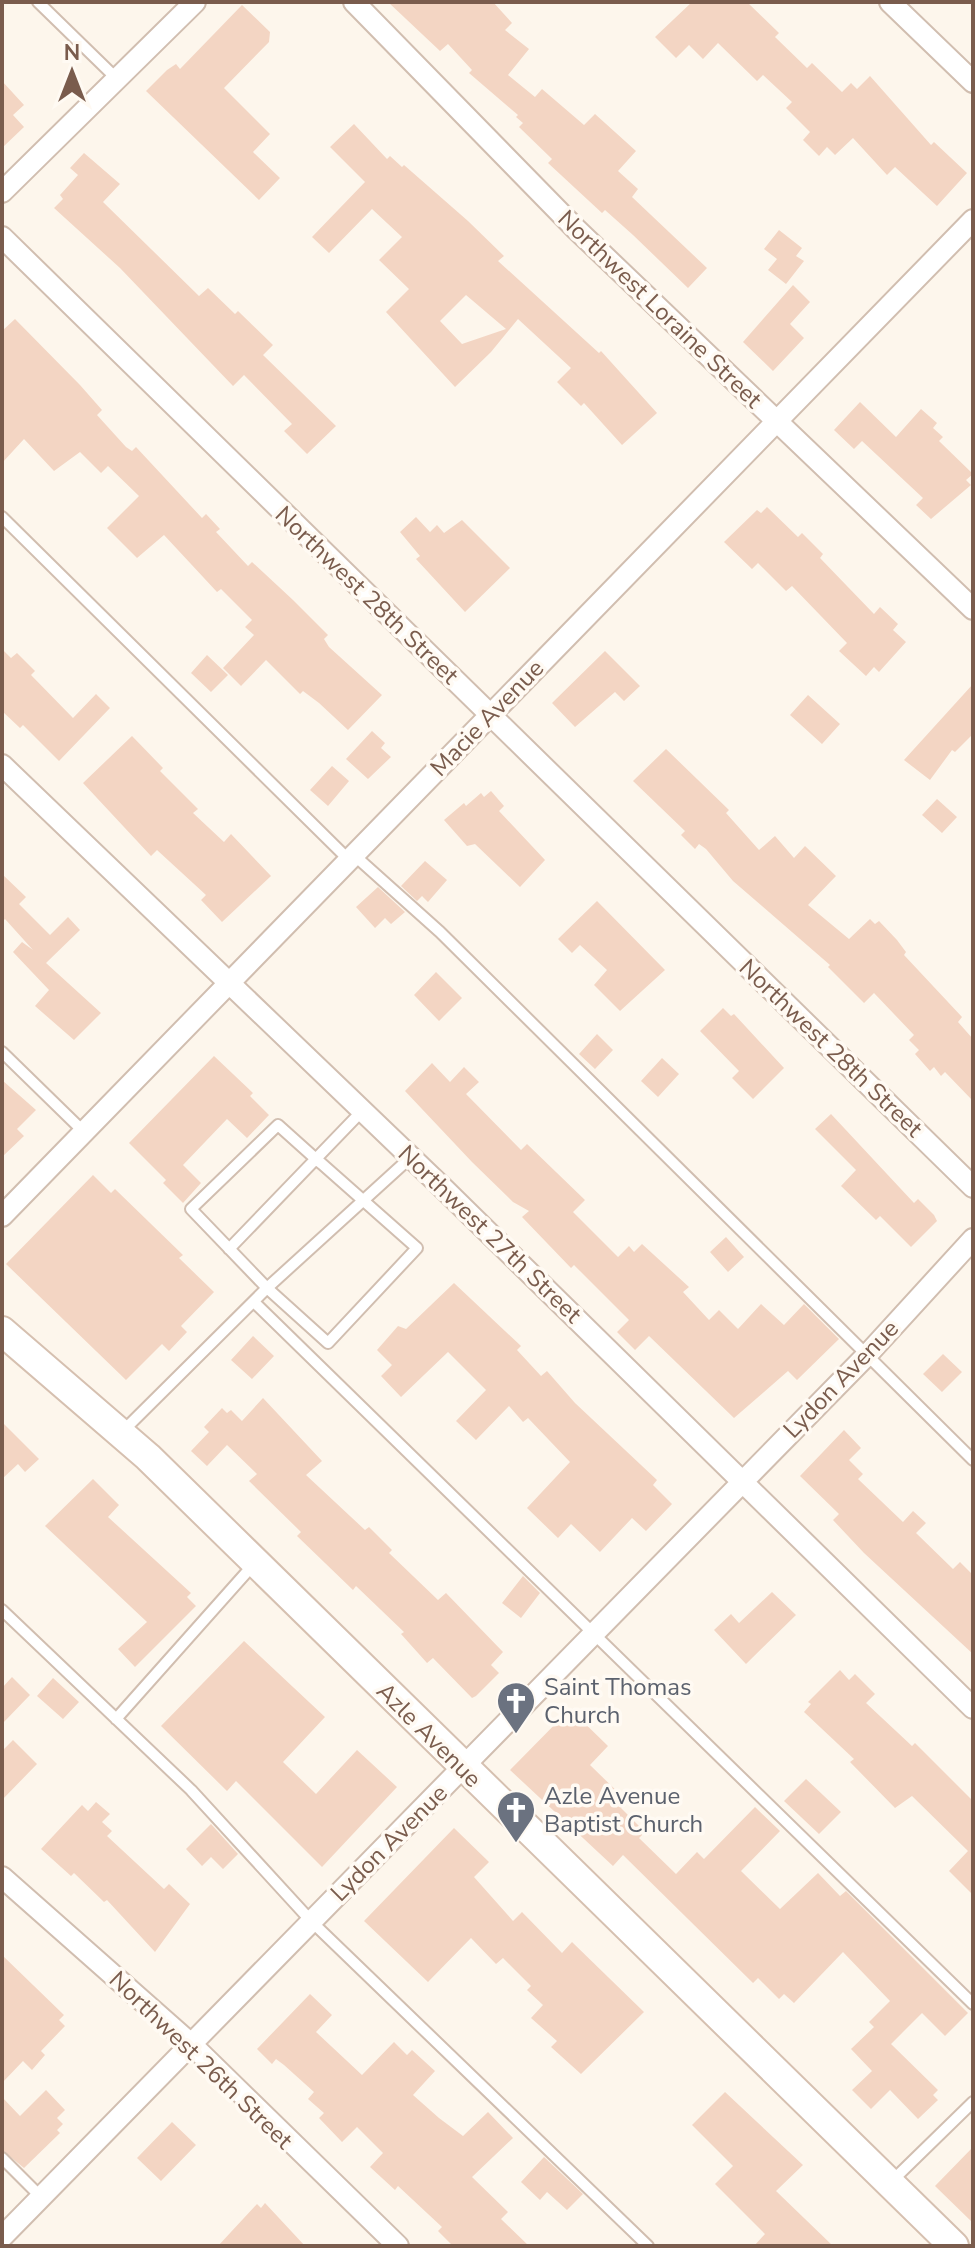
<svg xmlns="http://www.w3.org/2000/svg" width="975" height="2248" font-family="'Nunito Sans',sans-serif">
  <rect width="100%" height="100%" fill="#fdf6ec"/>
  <!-- building -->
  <path fill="#f3d5c3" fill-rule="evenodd" d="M388,2H493L512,23L505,30L529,49L508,75L535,97L542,89L584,125L595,114L636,151L618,171L638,189L632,197L707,268L688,288L633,235L605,210L602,213L548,163L552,159L519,127L523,123L516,117L518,115L469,73L472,70L448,44L440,51Z
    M692,2H747L779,33L775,37L807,68L812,63L842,92L851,83L857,89L870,76L931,145L934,142L967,173L937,206L895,167L887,175L853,138L835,155L827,147L819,156L803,140L810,132L786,108L792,102L763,75L757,81L718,43L703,59L689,45L676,58L655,37Z
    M242,5L270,32L269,42L224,88L270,134L253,152L280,178L259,200L146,91L167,70L176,64L180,69Z
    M2,81L24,105L13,115L24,127L2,148Z
    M354,124L387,159L390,156L402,167L404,165L468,221L504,256L498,261L599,353L601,351L657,413L622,445L584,403L581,406L557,382L571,368L518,319L491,352L455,387L386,312L409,289L379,260L402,237L372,209L329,253L312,237L365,182L330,147ZM466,295L506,329L462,344L440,321Z
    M84,153L120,184L103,202L199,296L208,288L235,314L238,311L273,345L263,355L336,426L307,454L284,431L292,424L244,375L233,386L120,268L54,208L63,199L60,195L78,175L70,168Z
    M779,230L802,248L796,256L804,261L786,284L768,270L777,259L764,249Z
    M793,285L810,302L790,324L804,338L773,371L743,342Z
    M15,319L80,385L102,410L97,415L126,447L132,451L136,447L202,518L206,514L220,529L216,532L248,566L252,562L293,600L328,635L324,639L329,647L382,695L348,730L319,703L303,691L300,694L266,660L241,686L223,668L254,635L245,627L252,620L221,589L217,592L164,535L137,558L107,528L139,496L108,466L101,473L80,452L54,471L24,439L2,463V331Z
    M860,402L896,437L921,409L937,423L933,428L943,437L939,441L973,474L966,480L971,485L931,519L916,505L923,498L862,441L854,449L834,430Z
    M767,507L798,537L802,533L823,554L820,558L874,614L880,607L898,624L893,630L906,642L879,672L874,667L866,676L839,651L847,643L792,586L786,591L758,563L752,569L724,542L757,510L761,513Z
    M416,517L430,532L437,525L444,533L462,520L510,568L465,612L416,559L420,556L400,532Z
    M2,649L11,658L17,653L35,671L31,675L73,718L96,694L110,708L59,761L23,725L20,728L2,711Z
    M605,651L640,686L624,701L615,692L575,727L552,703Z
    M207,655L228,675L211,692L191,673Z
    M973,684V734L955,752L952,750L930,780L904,760Z
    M808,695L840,724L822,744L790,715Z
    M372,731L385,743L381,748L391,757L368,779L346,759Z
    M132,736L163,768L160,771L198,809L193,813L224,842L231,834L271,876L222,922L201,900L206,895L157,850L151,856L83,783Z
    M666,749L729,810L726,813L759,850L775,836L794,858L805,846L836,876L808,905L849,939L870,919L875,924L879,921L897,940L906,952L904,955L962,1017L958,1022L973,1039V1101L945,1072L941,1076L934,1067L930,1071L915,1054L919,1050L909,1040L914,1035L874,993L864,1003L828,967L830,965L733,881L706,849L699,844L695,849L681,835L685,831L633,781Z
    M332,766L349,781L328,806L310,790Z
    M491,791L504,806L499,811L545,860L520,887L475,844L467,846L444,820L464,803L466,806L481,793L484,797Z
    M937,799L957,817L942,833L922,815Z
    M425,861L447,880L428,902L422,896L417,901L401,886Z
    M2,874L26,897L19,904L50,935L68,917L80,930L46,963L101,1013L74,1040L35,1006L49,990L13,952L22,942L33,950L5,919L2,922Z
    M378,887L405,912L391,924L385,918L375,928L356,907Z
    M597,901L665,970L620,1011L594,985L607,970L580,945L572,953L558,939Z
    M436,972L462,998L439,1021L414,995Z
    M723,1008L731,1016L734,1014L784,1068L753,1099L732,1078L739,1071L700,1031Z
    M597,1034L613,1050L595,1069L579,1054Z
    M214,1056L253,1093L250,1096L269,1115L247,1138L227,1119L183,1165L201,1183L183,1203L163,1183L166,1180L129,1143Z
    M662,1058L679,1074L658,1097L641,1081Z
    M432,1063L450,1082L464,1067L479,1082L466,1094L521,1150L527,1144L585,1200L573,1212L618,1257L629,1246L634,1252L642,1244L689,1287L683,1292L709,1320L719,1310L738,1329L761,1304L784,1325L804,1304L839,1339L797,1380L788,1371L734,1418L649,1336L635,1350L617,1332L629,1320L574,1265L571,1268L522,1217L529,1211L513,1202L472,1162L405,1091Z
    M2,1080L36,1110L17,1129L24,1136L2,1157Z
    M831,1114L914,1203L918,1199L934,1215L937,1221L911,1247L880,1216L876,1220L841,1186L856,1170L815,1129Z
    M93,1175L111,1193L115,1189L183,1255L179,1258L214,1292L181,1326L187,1332L169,1351L162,1344L126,1380L6,1264Z
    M726,1237L744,1257L728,1272L710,1252Z
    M454,1283L521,1346L517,1350L541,1376L547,1371L575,1403L657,1480L653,1485L672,1504L646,1531L632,1518L600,1552L571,1524L558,1538L527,1508L570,1462L528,1418L523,1422L509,1406L476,1440L456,1421L486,1390L448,1352L401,1397L381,1376L392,1365L377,1350L398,1326L406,1329Z
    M253,1336L274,1356L252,1379L231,1360Z
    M943,1354L962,1372L942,1392L923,1374Z
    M263,1398L322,1461L306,1475L365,1530L369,1527L392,1550L389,1553L438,1600L446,1593L503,1652L491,1665L499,1673L476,1696L472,1698L433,1658L427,1663L401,1634L404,1632L356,1586L353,1590L297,1536L301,1532L249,1481L257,1474L227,1445L207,1466L191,1451L209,1432L204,1427L222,1408L227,1413L231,1410L242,1421Z
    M2,1422L39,1459L25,1472L18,1464L2,1479Z
    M844,1430L861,1448L849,1460L863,1474L858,1479L903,1522L913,1511L926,1523L916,1533L953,1569L960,1562L973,1575V1654L864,1553L833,1520L839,1514L800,1476Z
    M93,1479L119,1505L108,1517L191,1593L187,1597L196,1606L135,1667L118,1649L147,1622L45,1526Z
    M523,1576L540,1593L521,1618L502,1603Z
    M772,1592L796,1615L746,1664L714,1630L731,1614L739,1623Z
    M244,1641L325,1717L283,1762L316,1794L357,1750L397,1787L322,1867L236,1781L227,1791L161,1726Z
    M840,1670L849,1680L855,1674L875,1694L866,1703L912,1746L915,1743L973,1801V1895L949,1871L968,1851L912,1796L895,1808L850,1762L854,1759L804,1712L811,1704L808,1702Z
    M12,1677L30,1695L2,1724V1688Z
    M53,1678L79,1702L63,1719L37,1696Z
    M570,1709L608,1746L590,1765L627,1801L621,1808L645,1832L639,1838L676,1874L697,1852L704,1859L755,1807L780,1831L741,1871L780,1909L818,1873L840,1896L846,1891L968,2013L945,2036L922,2013L891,2044L938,2090L933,2095L938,2100L918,2119L890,2090L871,2109L852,2090L872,2071L851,2049L874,2027L869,2022L890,2001L843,1952L794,2003L784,1994L779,1999L758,1978L753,1983L623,1855L613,1866L510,1770Z
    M13,1740L37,1764L2,1800V1751Z
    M806,1779L841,1812L819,1834L784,1801Z
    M96,1802L110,1814L102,1822L112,1831L107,1836L164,1889L169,1884L190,1904L155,1952L107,1900L104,1902L74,1873L71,1876L41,1849L82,1805L88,1811Z
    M211,1824L238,1854L223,1869L211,1857L202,1866L186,1849Z
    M454,1828L489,1862L474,1877L513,1921L522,1912L562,1953L572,1942L644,2012L581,2074L551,2047L557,2041L531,2018L543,2005L527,1990L531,1986L503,1958L496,1964L471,1938L428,1982L364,1921Z
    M2,1955L64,2015L59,2020L65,2026L41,2051L45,2055L32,2070L23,2061L2,2083Z
    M310,1994L332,2015L316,2032L362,2075L394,2042L407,2055L412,2050L435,2071L413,2095L439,2118L463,2136L488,2112L513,2138L472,2177L508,2212L501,2219L529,2246H453L438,2231L442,2227L398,2186L395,2190L370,2167L383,2153L357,2127L342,2142L319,2118L324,2113L308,2099L314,2092L284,2065L276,2059L272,2064L257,2049Z
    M46,2090L65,2110L57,2118L63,2124L57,2130L60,2133L24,2168L2,2150V2097L20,2116Z
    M725,2092L803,2165L776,2191L833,2246H754L765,2234L715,2184L733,2166L692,2125Z
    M172,2122L196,2145L161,2181L137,2158Z
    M973,2147V2223L935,2186Z
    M544,2157L583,2194L567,2210L547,2192L540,2200L521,2182Z
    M265,2203L305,2246H218L257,2204L261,2208Z"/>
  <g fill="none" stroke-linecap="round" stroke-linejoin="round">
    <defs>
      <path id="service" d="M38,2L116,78
        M2,517L349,860
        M354,855L440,932L973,1460
        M2,1052L84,1132
        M229,1249L362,1111
        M254,1302L973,2004
        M122,1432L267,1288L328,1343L417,1248L322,1164L317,1160L278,1125L191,1209L267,1288L411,1157
        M2,1610L191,1790L312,1922L648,2246
        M116,1719L253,1565
        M2,2158L41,2197
        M892,2181L973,2102"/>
      <path id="minor" d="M354,2L576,229L973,609
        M890,2L973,82
        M2,192L195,2
        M2,237L973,1187
        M2,765L444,1189L973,1708
        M2,1216L973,220
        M2,1877L191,2044L398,2246
        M2,2237L867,1355L973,1239"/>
      <path id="secondary" d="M2,1331L148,1457L954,2246"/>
    </defs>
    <!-- service casing -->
    <use href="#service" stroke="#d1beb0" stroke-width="14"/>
    <!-- minor casing -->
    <use href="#minor" stroke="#d1beb0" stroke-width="24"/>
    <!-- secondary casing -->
    <use href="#secondary" stroke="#d6c0b0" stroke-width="32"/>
    <!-- service -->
    <use href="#service" stroke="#fff" stroke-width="10"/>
    <!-- minor -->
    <use href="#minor" stroke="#fff" stroke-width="20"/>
    <!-- secondary -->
    <use href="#secondary" stroke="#fff" stroke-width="28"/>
  </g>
  <!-- icons -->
  <defs>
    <symbol id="church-pin" viewBox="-11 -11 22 30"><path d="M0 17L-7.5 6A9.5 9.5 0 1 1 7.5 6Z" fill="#6b7280" stroke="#fffaf3"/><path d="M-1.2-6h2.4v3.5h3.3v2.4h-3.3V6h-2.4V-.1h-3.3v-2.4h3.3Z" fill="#fff"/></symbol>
  </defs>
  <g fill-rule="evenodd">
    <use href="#church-pin" x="494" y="1679" width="44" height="60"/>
    <use href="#church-pin" x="494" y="1788" width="44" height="60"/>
  </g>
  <g text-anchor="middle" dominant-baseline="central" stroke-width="7" stroke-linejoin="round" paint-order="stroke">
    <!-- street labels -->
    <g font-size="24" fill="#7a5c4d" stroke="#fffaf3">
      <text transform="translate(660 309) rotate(44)">Northwest Loraine Street</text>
      <text transform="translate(367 595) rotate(44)">Northwest 28th Street</text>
      <text transform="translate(487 718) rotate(-46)">Macie Avenue</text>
      <text transform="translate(831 1048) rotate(44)">Northwest 28th Street</text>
      <text transform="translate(490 1234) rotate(44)">Northwest 27th Street</text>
      <text transform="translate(841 1379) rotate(-46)">Lydon Avenue</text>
      <text transform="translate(429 1735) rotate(45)">Azle Avenue</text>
      <text transform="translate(389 1843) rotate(-45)">Lydon Avenue</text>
      <text transform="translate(201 2060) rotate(44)">Northwest 26th Street</text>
    </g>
    <!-- worship labels -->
    <g font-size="24" fill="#5b616d" stroke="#fffaf3" text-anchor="start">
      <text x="544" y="1687">Saint Thomas<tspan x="544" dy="28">Church</tspan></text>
      <text x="544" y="1796">Azle Avenue<tspan x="544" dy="28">Baptist Church</tspan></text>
    </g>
  </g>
  <!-- border -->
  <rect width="975" height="2248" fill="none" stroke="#7a5c4d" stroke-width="8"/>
  <!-- north arrow -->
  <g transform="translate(72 72)" stroke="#fffaf3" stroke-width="6" paint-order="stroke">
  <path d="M0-6L14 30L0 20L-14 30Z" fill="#7a5c4d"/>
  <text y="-12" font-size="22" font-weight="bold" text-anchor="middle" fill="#7a5c4d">N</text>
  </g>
</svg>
